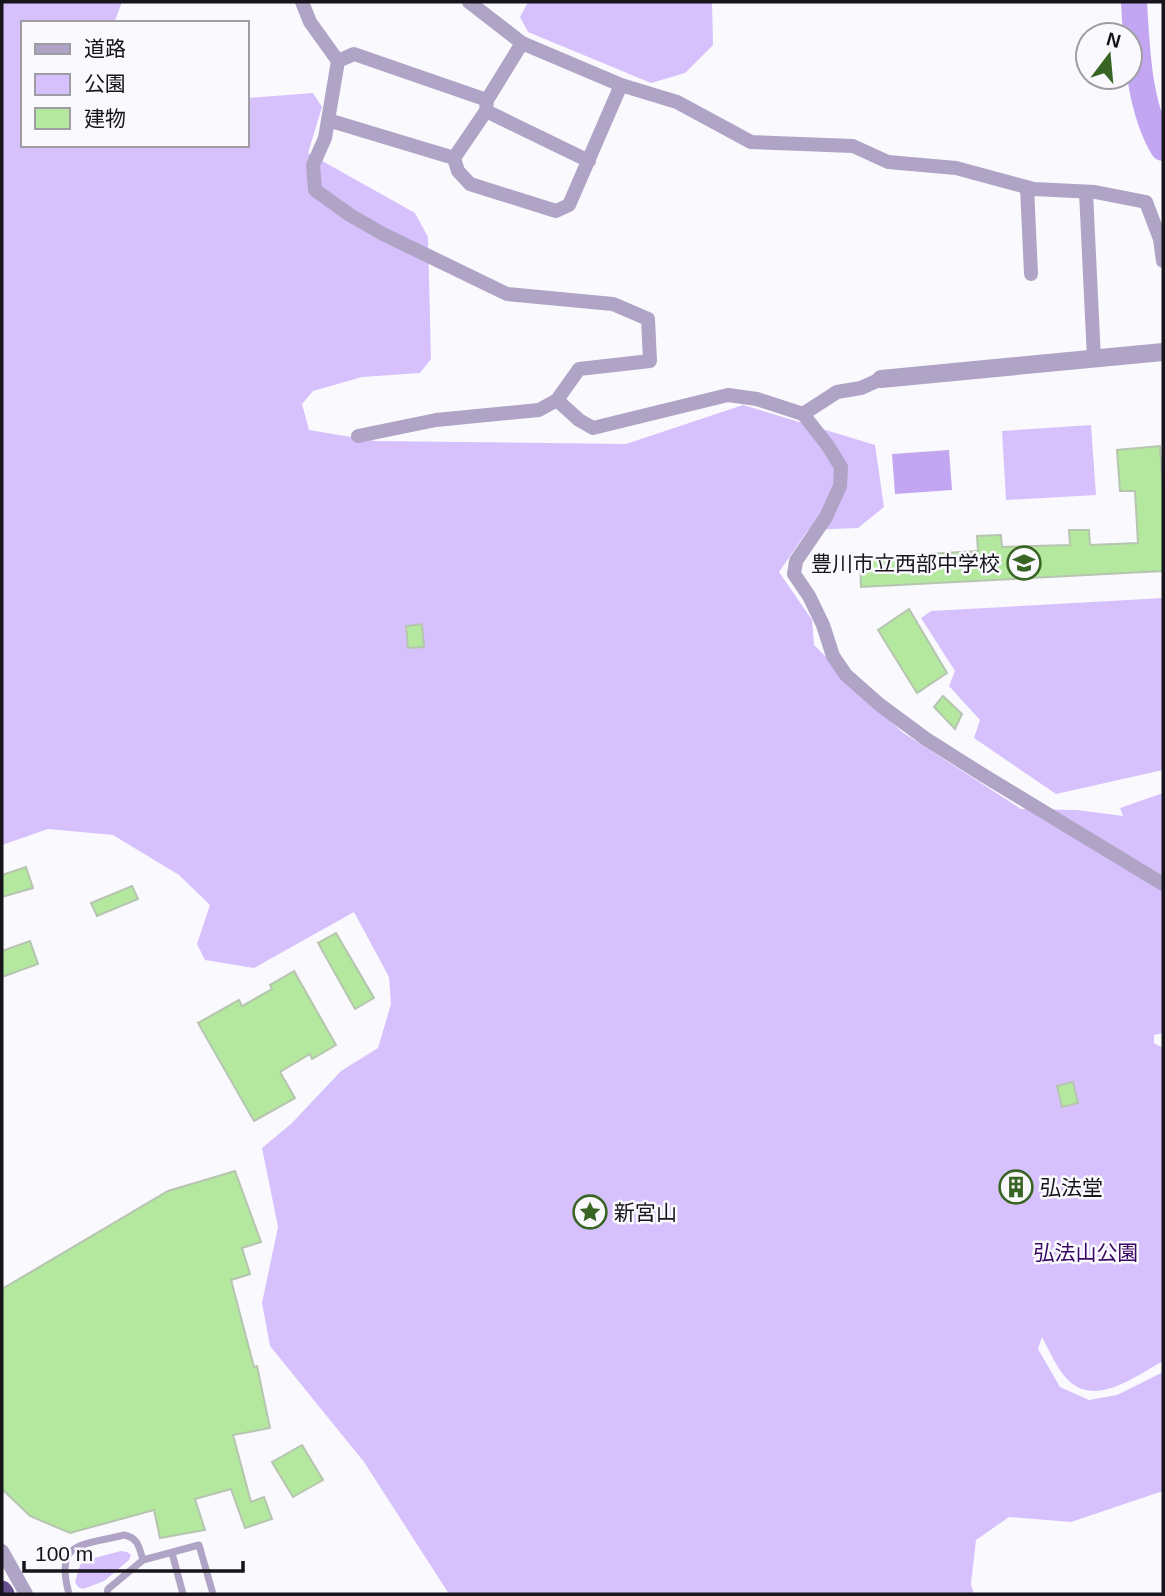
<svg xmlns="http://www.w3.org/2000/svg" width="1165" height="1596" font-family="Arial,'Noto Sans JP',sans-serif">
  <rect width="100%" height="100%" fill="#faf9fe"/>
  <!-- green -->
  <path fill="#d7c1fd" d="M2,2H122L114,23H23V145H247V98L313,93L322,107L308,153L415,213L428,237L431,359L420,373L362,377L313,391L302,404L309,430L375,441L626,444L743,405L875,445L884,507L858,528L808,530L779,572L812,620L814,645L902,732L1021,809L1077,810L1123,816L1120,808L1163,793V1033L1154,1035V1043L1163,1048V1361C1137,1375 1096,1408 1068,1380C1057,1369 1049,1350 1042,1337L1038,1349L1060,1387L1089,1400L1117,1395L1163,1372V1491L1071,1522L1009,1517L976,1540L971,1584L974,1594H449L364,1462L270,1346L262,1303L278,1227L262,1148L292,1123L341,1071L378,1048L391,1004L389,977L354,912L254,968L205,960L197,944L210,905L179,875L113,835L48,829L2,845Z
    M528,2H712L713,45L685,73L651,83L528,32L520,17Z
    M1091,425L1096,495L1006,500L1002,431Z
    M1163,598V770L1056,794L974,738L980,720L949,686L955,671L921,618L931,611Z
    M121,1551L127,1552L131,1555L129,1560L104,1581L83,1589L78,1587L75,1582L80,1565L86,1560Z"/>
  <!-- water -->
  <path fill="#c2a6f2" d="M949,450L952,490L895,494L892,454Z"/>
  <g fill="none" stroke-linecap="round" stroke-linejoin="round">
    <!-- river -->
    <path stroke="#c2a6f2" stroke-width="26" d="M1134,2C1137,50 1138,105 1163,148"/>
  </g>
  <!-- building -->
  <path fill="#b4e89f" stroke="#b6c5b0" stroke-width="2" d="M1160,446L1163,496V571L861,587L860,558L978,551L977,536L1001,535L1002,547L1070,545L1069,530H1089L1090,545L1138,543L1135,491H1120L1117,450Z
    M909,609L947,673L917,693L878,630Z
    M422,624L424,647L408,648L406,626Z
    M943,696L962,714L955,729L934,707Z
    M26,867L33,888L2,897V875Z
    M132,886L138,899L97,916L91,903Z
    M336,933L374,998L355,1009L318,943Z
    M30,941L38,964L2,977V951Z
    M294,971L336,1045L312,1059L310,1054L280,1072L295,1098L254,1121L198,1023L239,1000L242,1006L272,989L270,985Z
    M1073,1082L1078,1103L1062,1107L1057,1086Z
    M235,1171L261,1242L242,1248L250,1274L231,1280L254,1367L257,1366L270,1428L233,1435L251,1502L264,1497L272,1519L245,1528L231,1489L195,1499L205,1530L160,1538L154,1510L70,1533L30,1516L2,1489V1289L168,1191Z
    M1014,1174L1017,1179L1022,1176L1029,1189L1009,1201L1002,1188L1007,1185L1004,1180Z
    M302,1445L323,1480L293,1497L272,1462Z"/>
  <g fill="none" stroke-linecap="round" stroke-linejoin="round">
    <!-- service -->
    <path stroke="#b0a4c6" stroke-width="7" d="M172,1553L183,1594
      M143,1560L199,1545L213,1594
      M69,1594C54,1540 82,1546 124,1535C139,1538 139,1548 143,1560L108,1589L107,1594"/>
    <!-- minor -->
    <path stroke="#b0a4c6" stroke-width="14" d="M302,2L310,22L338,61L325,138L313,165L315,190L350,215L383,234L507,294L613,304L648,319L650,361L579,369L557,400L539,410L436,420L358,436
      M469,2L522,43L621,85L677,102L751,142L853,146L888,162L956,168L1034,189L1095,192L1146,202L1160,239L1163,261
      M338,61L354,54L487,100
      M486,111L589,161
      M328,120L454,158L458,171L470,184L556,211L569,205L621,85
      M454,158L486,111L487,100L522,43
      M1027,187L1031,274
      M1086,192L1094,359
      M557,400L579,420L593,428L728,395L757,399L803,414L828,446L841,467L840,486L826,517L796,561L794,574L809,596L823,625L833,656L846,675L880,705L926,739L983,775L1163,884
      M803,414L837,392L861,388L881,379
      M2,1551L26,1594"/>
    <!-- tertiary -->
    <path stroke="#b0a4c6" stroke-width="18" d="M881,379L1163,352"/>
    <!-- trunk -->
    <path stroke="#684f8f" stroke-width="21" d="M2,1591L4,1594"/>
  </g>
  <!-- icons -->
  <defs>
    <symbol id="school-ring" viewBox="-11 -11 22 22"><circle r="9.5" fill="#faf9fe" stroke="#386523" stroke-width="1.5"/><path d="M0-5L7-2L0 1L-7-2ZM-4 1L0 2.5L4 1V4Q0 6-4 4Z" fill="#386523"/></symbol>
    <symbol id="building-ring" viewBox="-11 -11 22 22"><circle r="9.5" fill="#faf9fe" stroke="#386523" stroke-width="1.5"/><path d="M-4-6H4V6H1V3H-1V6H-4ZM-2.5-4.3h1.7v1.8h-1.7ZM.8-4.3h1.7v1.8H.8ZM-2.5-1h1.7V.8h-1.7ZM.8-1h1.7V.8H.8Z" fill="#386523"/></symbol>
    <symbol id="sight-ring" viewBox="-11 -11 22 22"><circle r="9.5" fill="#faf9fe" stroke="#386523" stroke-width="1.5"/><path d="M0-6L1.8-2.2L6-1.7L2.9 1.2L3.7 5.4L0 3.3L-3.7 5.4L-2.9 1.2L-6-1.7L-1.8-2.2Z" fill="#386523"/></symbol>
  </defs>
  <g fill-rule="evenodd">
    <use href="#school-ring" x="1005" y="544" width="38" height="38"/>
    <use href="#building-ring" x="997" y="1168" width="38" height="38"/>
    <use href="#sight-ring" x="571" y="1193" width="38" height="38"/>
  </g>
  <g text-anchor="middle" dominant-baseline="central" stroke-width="5" stroke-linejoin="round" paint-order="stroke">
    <!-- poi labels -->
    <g font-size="21" fill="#17141c" stroke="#faf9fe" text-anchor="start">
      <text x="1000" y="563" text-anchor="end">豊川市立西部中学校</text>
      <text x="1040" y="1187">弘法堂</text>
      <text x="614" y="1212">新宮山</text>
    </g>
    <!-- park labels -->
    <g font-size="21" fill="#390863" stroke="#faf9fe">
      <text x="1086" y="1252">弘法山公園</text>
    </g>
  </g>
  <!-- border -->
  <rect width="1165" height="1596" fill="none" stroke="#17141c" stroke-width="7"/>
  <!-- legend -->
  <rect x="21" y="21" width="228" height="126" fill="#faf9fe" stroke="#9f9da4" stroke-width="2"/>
  <rect x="35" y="44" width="35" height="10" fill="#b0a4c6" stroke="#9f9da4" stroke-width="2"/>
  <text x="84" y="56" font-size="21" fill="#17141c">道路</text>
  <rect x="35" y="74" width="35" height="21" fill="#d7c1fd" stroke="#9f9da4" stroke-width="2"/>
  <text x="84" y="91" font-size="21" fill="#17141c">公園</text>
  <rect x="35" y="108" width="35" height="21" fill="#b4e89f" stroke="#9f9da4" stroke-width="2"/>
  <text x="84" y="126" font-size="21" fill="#17141c">建物</text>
  <!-- north arrow -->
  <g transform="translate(1109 56) rotate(16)"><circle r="33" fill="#faf9fe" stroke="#9f9da4" stroke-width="2"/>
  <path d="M0-5L12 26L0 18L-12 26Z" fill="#386523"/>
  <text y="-10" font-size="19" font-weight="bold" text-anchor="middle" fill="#17141c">N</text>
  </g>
  <!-- scale -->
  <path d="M24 1561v10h219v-10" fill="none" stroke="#17141c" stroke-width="3.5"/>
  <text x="35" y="1561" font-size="21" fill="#17141c" stroke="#faf9fe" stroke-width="5" paint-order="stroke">100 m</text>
</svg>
